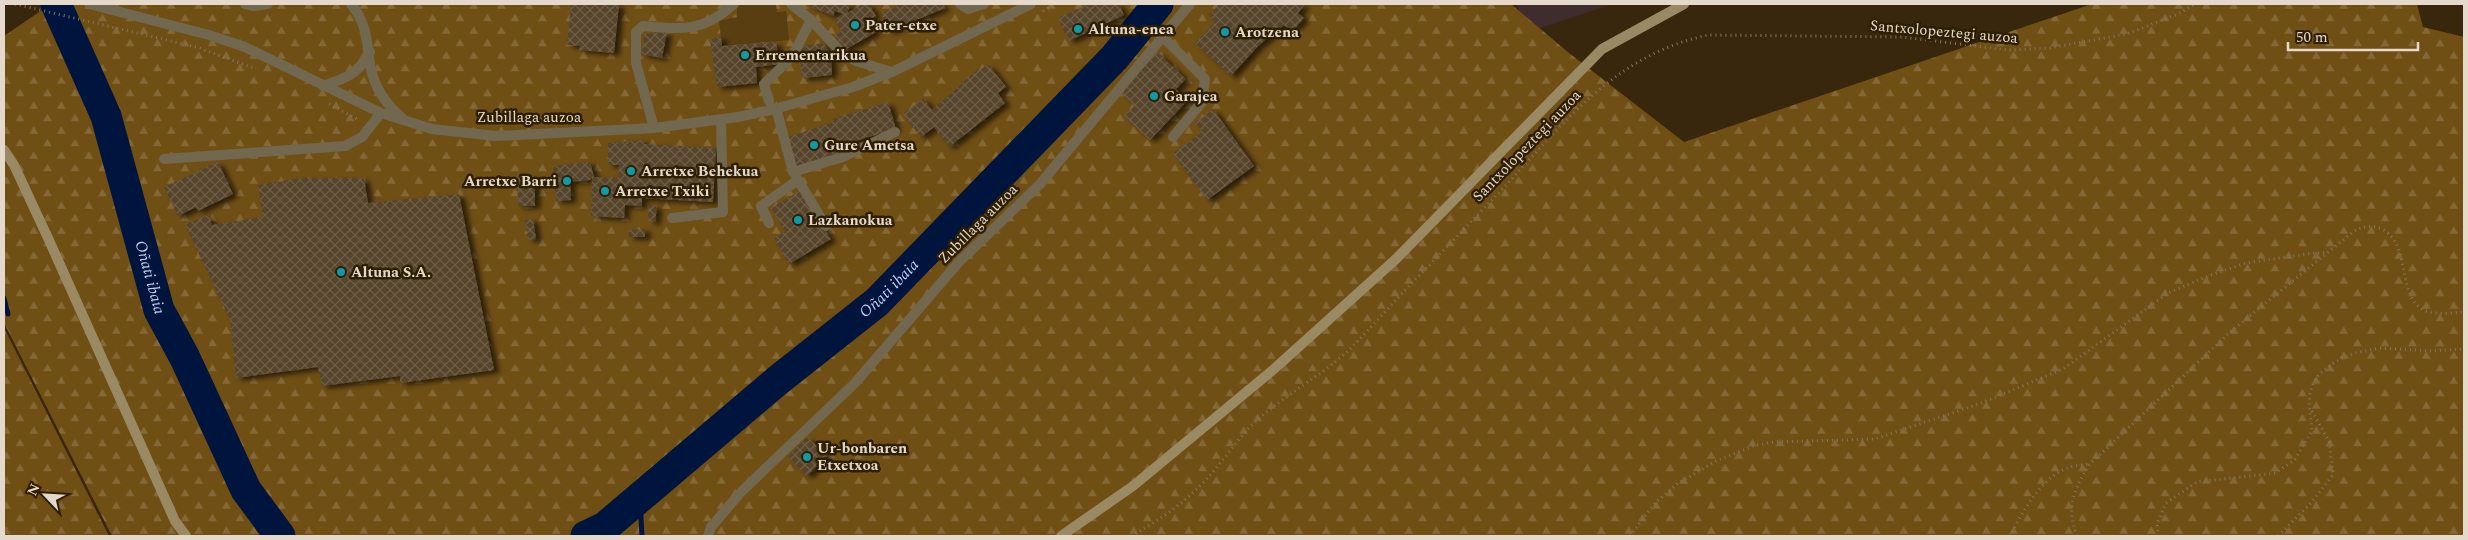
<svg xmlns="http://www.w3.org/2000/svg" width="2468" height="540" font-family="Spectral,serif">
  <defs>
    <pattern id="forest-firs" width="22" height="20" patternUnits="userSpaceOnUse" patternTransform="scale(1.25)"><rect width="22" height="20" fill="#704f15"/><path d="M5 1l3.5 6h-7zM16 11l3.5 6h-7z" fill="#846836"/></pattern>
    <pattern id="building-cross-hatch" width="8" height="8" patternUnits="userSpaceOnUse" patternTransform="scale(1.25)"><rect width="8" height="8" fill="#56442a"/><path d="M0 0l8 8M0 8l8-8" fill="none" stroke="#6e5e48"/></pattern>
    <filter id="shadow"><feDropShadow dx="5.5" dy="3" stdDeviation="2.5" flood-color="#0009"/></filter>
  </defs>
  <rect width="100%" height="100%" fill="#38270d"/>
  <!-- industrial -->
  <path fill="#402c2c" d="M1517,4H1613L1525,33Z"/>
  <!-- forest -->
  <path fill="url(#forest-firs)" d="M51,4H1511L1569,53L1684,142L2092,4H2417L2423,27L2464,37V536H112L4,323V36Z
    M4,328L109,536H4Z"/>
  <!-- pitch -->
  <path fill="#593e11" d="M776,4L777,12L786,11L789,40L722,46L719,21L737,17V5Z"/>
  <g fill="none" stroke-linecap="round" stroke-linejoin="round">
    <!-- stream -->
    <path stroke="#00153e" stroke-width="5" d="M4,298L8,314
      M640,498L642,536"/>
    <!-- river -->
    <g stroke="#00153e" stroke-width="31">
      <path id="s1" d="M56,4L106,116L159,310L185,358L246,490L280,536"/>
      <path id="s2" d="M586,536L605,527L777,381L877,302L1114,58L1158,4"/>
    </g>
  </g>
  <!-- building -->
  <path fill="url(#building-cross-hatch)" filter="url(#shadow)" d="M571,4H619L614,53L579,50L580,46L567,45Z
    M805,4H851L847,13L863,4H869L876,16L869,20L876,32L843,51L834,35L841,31L835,20L843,14L835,11L833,16Z
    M902,4H943L945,8L888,32L881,13Z
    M1089,4H1119L1124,15L1069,41L1058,18Z
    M1216,4H1305L1298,13L1304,18L1292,32L1284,25L1259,45L1231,76L1195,43L1215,22L1209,15L1218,6Z
    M667,32L662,58L641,54L645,34Z
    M721,37L722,46L776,42L780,64L756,67L757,83L717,87L710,39Z
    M823,43L831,55L832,75L802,78L799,47Z
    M1157,52L1186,79L1176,89L1188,100L1150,140L1124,116L1134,105L1120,92Z
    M989,65L1006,87L998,93L1005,103L949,147L934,127L921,137L903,114L923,98L932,110L977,70Z
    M888,102L896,129L845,144L847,152L794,168L785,138L834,122L833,119Z
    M1213,109L1254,166L1207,200L1173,153L1202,132L1195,122Z
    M643,140L644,144L716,148L713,202L642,198V206L625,205L624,218L591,216L592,177L590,180L570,182L571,200L556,201L553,166L590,162L594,177L618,178L619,165H608V143Z
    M218,162L233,194L198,211L196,207L178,216L164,187Z
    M517,176H535V206H518Z
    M302,178H364L368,203L459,194L494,370L400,383V376L322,386L318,367L236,378L230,320L185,224L208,215L212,225L263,217L258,185Z
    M801,190L831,239L789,264L774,238L785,231L771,208Z
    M649,205L657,206L655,222H650L648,217Z
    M533,219L536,239L528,240L525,220Z
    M645,229V237H629L628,230Z
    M807,437L827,456L807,476L788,457Z"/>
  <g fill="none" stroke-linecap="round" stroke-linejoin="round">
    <!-- path -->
    <path stroke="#83755f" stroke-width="3" stroke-dasharray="1 4" stroke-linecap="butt" d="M15,4L196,47L256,69
      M1043,11L1055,4
      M329,104L359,120
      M1131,536C1156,522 1179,507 1200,486C1218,468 1232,446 1250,427C1279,398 1317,379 1348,351C1369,330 1389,307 1409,286C1442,252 1474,219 1506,185C1567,120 1615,55 1708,35L1902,37L2008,50L2049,48L2127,34L2178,14L2195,4
      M1630,536L1655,503L1677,484L1716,461L1753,446L1773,442L1875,439L1979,404L2063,369L2168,293L2211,275L2246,263L2313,253H2327
      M2010,536C2023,511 2042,476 2070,467C2076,465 2084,465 2090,464
      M2077,536C2066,507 2073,490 2090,464L2229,333L2354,231C2362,227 2370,225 2379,228C2414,241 2394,298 2426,311C2438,315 2452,313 2464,312
      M2158,536L2157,524L2166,503L2197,482L2276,473L2295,459L2312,431L2309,405L2310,393L2313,384L2319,374L2335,362L2355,353L2380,348L2431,351L2464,349
      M2278,536L2310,504L2333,475L2329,441L2310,408"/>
    <!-- service -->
    <path stroke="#726850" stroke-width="10" d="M1163,37L1205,79L1202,102L1173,137
      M776,108L793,172L843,157L895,132
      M795,175L826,226
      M672,218L723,212L721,120
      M769,223L761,206L798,180"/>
    <!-- pedestrian -->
    <path stroke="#726850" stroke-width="10" d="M769,101L764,84L792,57L811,20"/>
    <!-- minor -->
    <path stroke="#726850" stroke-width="10" d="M89,4L209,35L245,47L381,113L432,129L496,136L654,128L738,117L771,110L853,87L892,72L1031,4
      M245,4L254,6L268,4
      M351,4C369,26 366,44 371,69C375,89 387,105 402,118
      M791,4L811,20L840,51L856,61L892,72
      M960,4L968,9L984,4
      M323,86C347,78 358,74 370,52
      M654,128L636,63V32L643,26C683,29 702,33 734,4
      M164,159L345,146L362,137L381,113
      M708,536L711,527L741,492L855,383L958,263L1040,184L1190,4"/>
    <!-- secondary -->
    <path stroke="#9a8a63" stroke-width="10" d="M4,150L14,165L48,238L175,521L186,536
      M1061,536L1133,486L1274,369L1396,259L1602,49L1684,4"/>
  </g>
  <!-- markers -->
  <g fill="#0f9aa8" stroke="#2e1e04" stroke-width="2">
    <circle cx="855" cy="25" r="5"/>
    <circle cx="1078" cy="29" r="5"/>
    <circle cx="1225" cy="32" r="5"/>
    <circle cx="745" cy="55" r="5"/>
    <circle cx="1154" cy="96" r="5"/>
    <circle cx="814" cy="145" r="5"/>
    <circle cx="631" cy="171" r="5"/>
    <circle cx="567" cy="181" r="5"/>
    <circle cx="605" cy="191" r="5"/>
    <circle cx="798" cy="220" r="5"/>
    <circle cx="341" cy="272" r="5"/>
    <circle cx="807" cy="457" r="5"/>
  </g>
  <g text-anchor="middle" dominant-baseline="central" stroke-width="5" stroke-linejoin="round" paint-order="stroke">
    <!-- poi labels -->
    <g font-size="15" font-weight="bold" fill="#e4d9ca" stroke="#2e1e04" text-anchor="start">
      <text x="865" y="25">Pater-etxe</text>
      <text x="1088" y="29">Altuna-enea</text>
      <text x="1235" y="32">Arotzena</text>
      <text x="755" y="55">Errementarikua</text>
      <text x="1164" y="96">Garajea</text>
      <text x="824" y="145">Gure Ametsa</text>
      <text x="641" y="171">Arretxe Behekua</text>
      <text x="557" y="181" text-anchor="end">Arretxe Barri</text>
      <text x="615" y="191">Arretxe Txiki</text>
      <text x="808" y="220">Lazkanokua</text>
      <text x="351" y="272">Altuna S.A.</text>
      <text x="817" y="448">Ur-bonbaren<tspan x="817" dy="17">Etxetxoa</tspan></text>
    </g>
    <!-- street labels -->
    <g font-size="15" fill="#e4d9ca" stroke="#2e1e04">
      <text transform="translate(1944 32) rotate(5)">Santxolopeztegi auzoa</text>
      <text x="529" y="117">Zubillaga auzoa</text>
      <text transform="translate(1527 146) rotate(-46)">Santxolopeztegi auzoa</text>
      <text transform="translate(978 224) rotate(-45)">Zubillaga auzoa</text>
    </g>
    <!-- water labels -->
    <g font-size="16" font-style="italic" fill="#c0d3f1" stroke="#2e1e04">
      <text stroke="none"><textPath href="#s1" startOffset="290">Oñati ibaia</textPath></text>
      <text stroke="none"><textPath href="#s2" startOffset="392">Oñati ibaia</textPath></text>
    </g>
  </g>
  <!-- border -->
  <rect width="2468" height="540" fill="none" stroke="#e4d9ca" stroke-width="10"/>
  <!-- north arrow -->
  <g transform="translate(45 495) rotate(295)" stroke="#2e1e04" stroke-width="4" paint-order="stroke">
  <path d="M0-4L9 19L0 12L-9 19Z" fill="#e4d9ca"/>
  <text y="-8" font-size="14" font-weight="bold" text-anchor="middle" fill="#e4d9ca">N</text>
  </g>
  <!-- scale -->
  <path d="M2288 42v8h130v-8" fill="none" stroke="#e4d9ca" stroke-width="2.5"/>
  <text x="2296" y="42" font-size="15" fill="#e4d9ca" stroke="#2e1e04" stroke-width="4" paint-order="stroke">50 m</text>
</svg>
